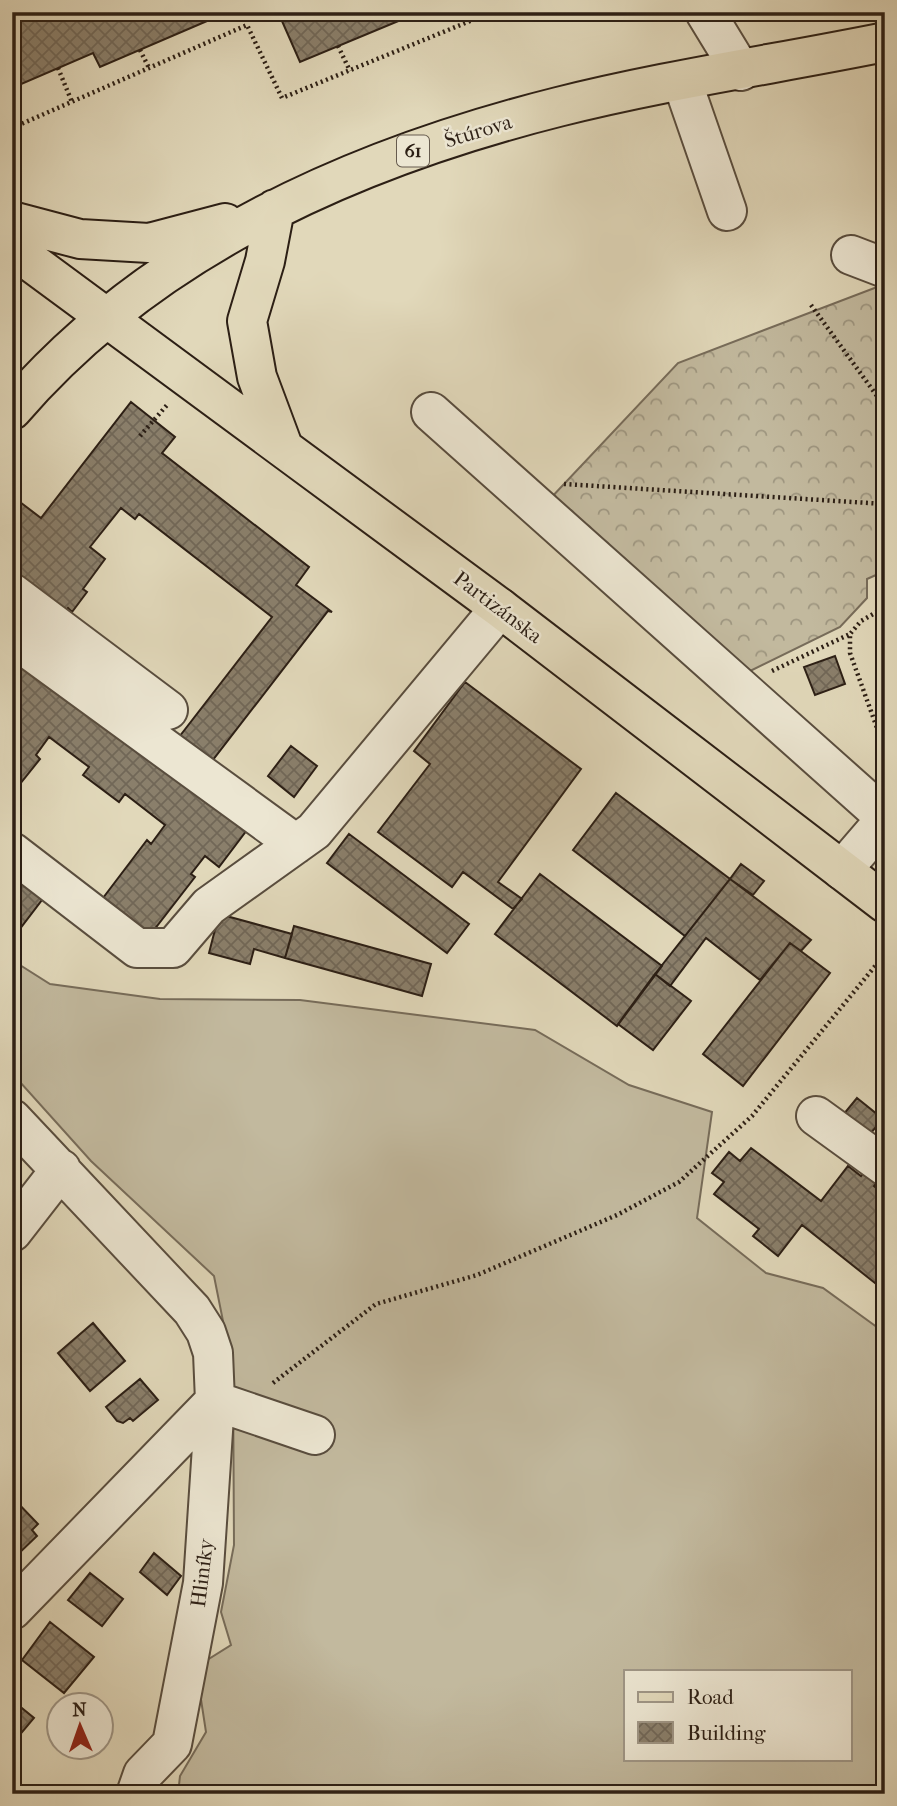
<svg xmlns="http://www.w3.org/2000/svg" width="897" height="1806" font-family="'IM FELL French Canon',serif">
  <defs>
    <pattern id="forest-crowns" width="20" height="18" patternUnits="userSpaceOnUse" patternTransform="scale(1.75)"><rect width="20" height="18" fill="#c2b99e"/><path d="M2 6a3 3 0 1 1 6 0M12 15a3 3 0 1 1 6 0" fill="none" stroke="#9e9680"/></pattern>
    <pattern id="building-cross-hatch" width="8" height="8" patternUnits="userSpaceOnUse" patternTransform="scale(1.75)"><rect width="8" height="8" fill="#8a7f6b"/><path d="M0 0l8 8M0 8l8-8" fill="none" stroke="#716757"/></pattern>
  </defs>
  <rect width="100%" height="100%" fill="#e1d8ba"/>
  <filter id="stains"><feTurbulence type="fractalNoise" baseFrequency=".00286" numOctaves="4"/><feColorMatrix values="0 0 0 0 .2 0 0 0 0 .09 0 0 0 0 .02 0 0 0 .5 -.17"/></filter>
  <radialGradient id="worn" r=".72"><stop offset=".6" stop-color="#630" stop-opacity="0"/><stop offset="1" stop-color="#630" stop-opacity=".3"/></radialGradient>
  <!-- grass -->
  <path fill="#c2b99e" stroke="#776c5a" stroke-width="2" fill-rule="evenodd" d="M12,960L50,984L160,999L300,1000L535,1030L629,1085L712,1112L697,1218L766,1273L823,1288L885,1333V1794H178L180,1776L206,1732L196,1667L231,1645L221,1612L234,1545L233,1371L214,1276L91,1161L19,1081L12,1066ZM626,1671H850V1759H626Z"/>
  <!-- forest -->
  <path fill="url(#forest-crowns)" stroke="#776c5a" stroke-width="2" d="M885,284V571L867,579V598L840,627L742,675L548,501L678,363Z"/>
  <!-- building -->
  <path fill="url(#building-cross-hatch)" stroke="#2c1f15" stroke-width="2" d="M26,12H228L100,67L93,53L12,88V18Z
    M278,12H420L300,62Z
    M131,402L175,437L162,453L309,567L296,585L332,612L328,611L209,765L176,741L272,617L139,514L135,519L121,508L90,547L105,559L83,589L87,592L72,612L68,608L63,614L12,575V496L41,518Z
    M835,656L845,684L815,695L804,667Z
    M23,658L247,830L219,867L205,856L191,874L195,877L150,935L103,898L147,840L151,844L165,825L125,794L119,802L83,775L89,767L49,737L36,755L40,759L12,794V672Z
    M465,682L581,769L498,882L522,899L513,909L463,872L452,887L378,832L430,764L414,751Z
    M291,746L317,766L294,797L268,776Z
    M616,793L730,879L685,936L573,850Z
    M349,834L469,924L447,953L327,863Z
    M12,857L45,896L19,930L12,928Z
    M741,864L764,881L753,895L730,879Z
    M540,874L662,966L617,1026L495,934Z
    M730,879L811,940L801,951L790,943L760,980L706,938L670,986L655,974Z
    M219,914L292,934L285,958L254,949L250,964L209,953Z
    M294,926L431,964L422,996L285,958Z
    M790,943L830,973L743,1086L703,1054Z
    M655,974L691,1001L653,1050L618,1024Z
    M857,1098L883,1119L864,1141L838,1121Z
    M751,1148L821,1201L848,1166L861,1176L870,1165L883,1175L874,1186L885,1195V1291L802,1225L778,1256L753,1236L759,1229L714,1194L724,1182L712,1173L729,1152L740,1161Z
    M93,1323L125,1361L90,1391L58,1353Z
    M140,1379L158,1400L133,1421L130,1418L123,1423L117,1421L106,1407Z
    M12,1497L38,1524L32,1530L37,1536L12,1560Z
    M154,1553L181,1576L167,1595L140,1572Z
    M90,1573L123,1599L102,1626L68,1600Z
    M50,1622L94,1657L64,1693L22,1660Z
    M12,1700L34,1718L12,1744Z"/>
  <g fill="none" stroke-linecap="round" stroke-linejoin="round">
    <defs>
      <path id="minor" d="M705,12L741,71
        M682,81L727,211
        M851,255L885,268
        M431,412L885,817
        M12,593L168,710
        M12,637L296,844
        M12,852L137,948H173L209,906L314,831L500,608
        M842,870L885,820
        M816,1116L885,1166
        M12,1119L192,1310L206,1332L213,1353L215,1401L203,1583L172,1744L143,1774L136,1794
        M12,1232L61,1169
        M12,1610L215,1401L315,1435"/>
      <path id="major" d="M275,209L265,261L247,321L257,377L282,444
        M12,221L80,239L149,243L225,223
        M12,248L500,608L885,903
        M12,410C151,248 355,158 558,107C665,80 776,64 885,42"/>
    </defs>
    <!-- minor casing -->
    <use href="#minor" stroke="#594d3e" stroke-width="42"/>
    <!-- major casing -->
    <use href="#major" stroke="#2c1f15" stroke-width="42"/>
    <!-- path -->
    <path stroke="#2c1f15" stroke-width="4.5" stroke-dasharray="2 3.5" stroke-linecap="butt" d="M338,46L350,71
      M140,50L149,68
      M58,68L72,102
      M881,102L885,110
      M12,128L247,25L282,98L492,12
      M811,305L885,407
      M140,436L167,405
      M564,484L885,504
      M885,585L879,588L882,609L861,621L850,634V653L885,750
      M772,671L850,634
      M273,1383L376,1304L477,1275L617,1215L679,1182L752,1116L885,954
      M877,1794L885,1781"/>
    <!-- minor -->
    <use href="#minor" stroke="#ece6d2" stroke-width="38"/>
    <!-- major -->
    <use href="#major" stroke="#e1d8ba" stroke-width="38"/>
  </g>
  <g text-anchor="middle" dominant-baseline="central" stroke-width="5" stroke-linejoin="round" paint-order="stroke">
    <!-- shield labels -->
    <rect fill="#ece6d2" stroke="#665b4e" stroke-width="2" x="397" y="135.5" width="32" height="31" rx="5"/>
    <g font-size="19" font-weight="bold" fill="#2c1f15">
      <text x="413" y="151">61</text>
    </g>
    <!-- street labels -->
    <g font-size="21" fill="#2c1f15" stroke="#ece6d2">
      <text transform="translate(478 131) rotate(-17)">Štúrova</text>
      <text transform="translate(498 607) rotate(37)">Partizánska</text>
      <text transform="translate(202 1573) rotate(-83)">Hliníky</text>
    </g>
  </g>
  <!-- margin -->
  <rect width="897" height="1806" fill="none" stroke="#e1d8ba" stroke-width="42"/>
  <rect x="14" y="14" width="869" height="1778" fill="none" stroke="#2c1f15" stroke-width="3.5"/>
  <rect x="21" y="21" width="855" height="1764" fill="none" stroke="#2c1f15" stroke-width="2"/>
  <!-- legend -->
  <rect x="624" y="1670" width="228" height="91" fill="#ece6d2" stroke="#9f9686" stroke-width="2"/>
  <rect x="638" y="1692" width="35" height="10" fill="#e1d8ba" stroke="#9f9686" stroke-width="2"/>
  <text x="687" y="1704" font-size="21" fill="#2c1f15">Road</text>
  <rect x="638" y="1722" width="35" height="21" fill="url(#building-cross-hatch)" stroke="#9f9686" stroke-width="2"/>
  <text x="687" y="1740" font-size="21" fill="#2c1f15">Building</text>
  <!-- north arrow -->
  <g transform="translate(80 1726) rotate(358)"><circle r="33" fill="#ece6d2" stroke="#9f9686" stroke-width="2"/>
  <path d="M0-5L12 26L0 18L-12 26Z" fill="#8f2418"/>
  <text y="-10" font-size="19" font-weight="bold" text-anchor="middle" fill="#2c1f15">N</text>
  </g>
  <rect width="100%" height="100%" filter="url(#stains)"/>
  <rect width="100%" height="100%" fill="url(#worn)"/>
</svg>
